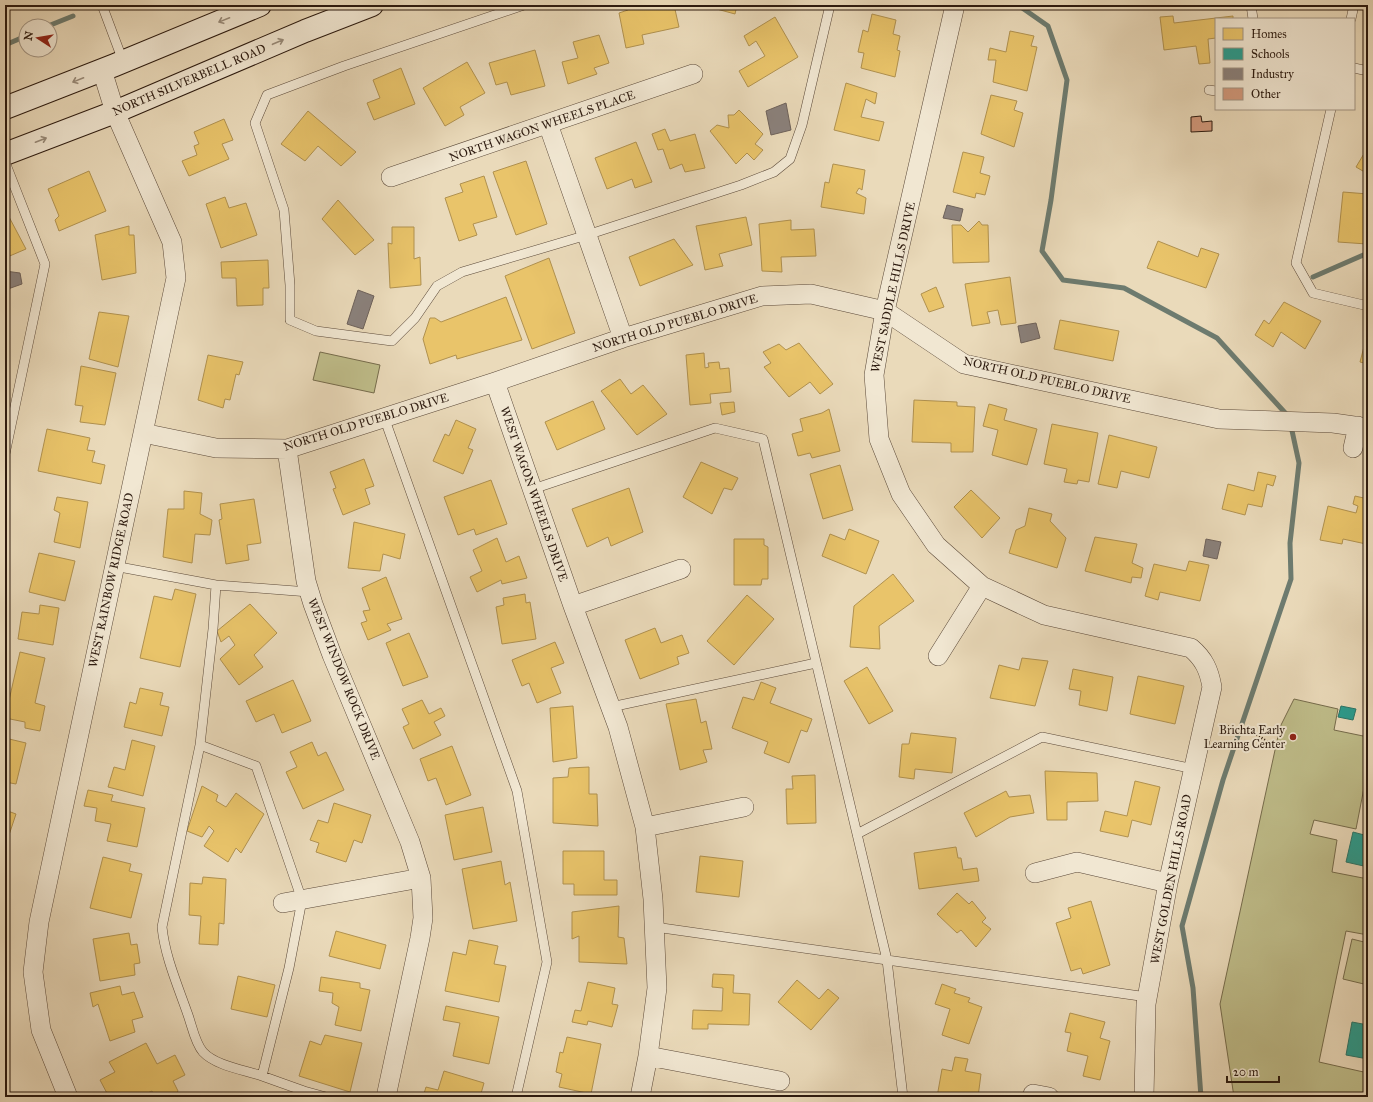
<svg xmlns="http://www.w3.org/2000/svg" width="1373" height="1102" font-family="'IM FELL Great Primer',serif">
  <rect width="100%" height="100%" fill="#eadaba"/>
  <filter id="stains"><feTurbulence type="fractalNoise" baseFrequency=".005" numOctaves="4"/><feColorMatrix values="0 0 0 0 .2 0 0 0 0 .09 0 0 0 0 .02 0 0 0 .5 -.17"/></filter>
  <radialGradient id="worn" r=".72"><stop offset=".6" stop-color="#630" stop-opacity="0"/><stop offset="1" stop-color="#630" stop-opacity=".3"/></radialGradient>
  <!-- green -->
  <path fill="#bfbd8a" stroke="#766c4c" d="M320,352L380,365L374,393L313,380Z
    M1294,699L1338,709L1334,730L1368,737V767L1356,829L1314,820L1310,834L1337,840L1332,872L1368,879V935L1346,931L1319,1062L1368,1073V1097H1234L1220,1004L1280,727Z
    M1352,939L1368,943V985L1343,979Z"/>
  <!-- homes -->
  <path fill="#e9c46a" stroke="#b0914f" d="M633,5H674L679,27L642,35L644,44L626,48L619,13L628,10V8L633,6Z
    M702,5H737L735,14Z
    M872,14L896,20L893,34L900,36L897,50L900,51L895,77L861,68L864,53L858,52L863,30L868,32Z
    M1173,16L1174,23L1233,16V19H1216V38L1208,39L1210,63L1199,64L1196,46L1164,50L1160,17Z
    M775,17L798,57L748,87L739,71L765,56L756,41L749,46L744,36Z
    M1010,31L1034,36L1031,46L1037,47L1027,91L993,82L996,60H988L990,48L1006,52Z
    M599,35L609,63L594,68L597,74L568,84L562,62L578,58L573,42Z
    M535,50L545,86L511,95L507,82L496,85L489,63Z
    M467,62L485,93L460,107L464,115L445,126L423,88Z
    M401,68L415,104L374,120L367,103L380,98L373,80Z
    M846,83L877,93L875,104L866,99L861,117L884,122L879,141L834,130Z
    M991,95L1017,101L1014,110L1023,113L1014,147L981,134Z
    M739,110L763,134L755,144L763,150L754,160L747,153L736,164L710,131L717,125L729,128L728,115H734Z
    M308,111L356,152L341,166L318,146L305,161L281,144Z
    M224,119L233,140L222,144L229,159L189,176L182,161L197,155L194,146L199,144L194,132Z
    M665,129L670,141L695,134L705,168L685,172L682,164L670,169L663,149L658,150L652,134Z
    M636,142L652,182L635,188L632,179L607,189L595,158Z
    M1368,147V174L1356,167Z
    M963,152L984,157L980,173L990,176L985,195L976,193L975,198L953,192Z
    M526,161L547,224L516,235L493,172Z
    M833,164L865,170L862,190L859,188L856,193L866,198L864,214L821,207L825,182L829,183Z
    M89,171L106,211L59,231L55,220L59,216L48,189Z
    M484,176L497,217L473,224L477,235L459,241L445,198L463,192L460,184Z
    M1343,192L1368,194L1367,244L1338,242Z
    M225,197L229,208L246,203L257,235L221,248L206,204Z
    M338,200L374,240L355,255L322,219Z
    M8,215L26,249L5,258V216Z
    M746,217L752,245L719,254L723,266L705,270L696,226Z
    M791,220V230L814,229L816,256L781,257L782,272L762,271L759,224Z
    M979,221L982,225H988L989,262L953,263L952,225H961L968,232Z
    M129,226V235H134L136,273L102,280L95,235Z
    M392,227H414V259L420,257L421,285L390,288L388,243L392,244Z
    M674,239L693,265L640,286L629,257Z
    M1158,241L1198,257L1201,248L1219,254L1206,288L1147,268Z
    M549,258L575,333L532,349L505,276Z
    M268,260L269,288H263V305L237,306L236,278H222L221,262Z
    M1010,277L1016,323L1001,325L998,310L987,312L990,323L972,326L965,284Z
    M936,287L944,307L929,312L921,294Z
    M506,297L522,340L457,359L456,355L430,364L423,339L430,318H435L441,322Z
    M1284,302L1321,321L1305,349L1281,332L1273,347L1255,335L1264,320L1269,324Z
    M99,312L129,316L118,367L89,359Z
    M1060,320L1119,331L1113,361L1054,349Z
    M1366,339L1368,340V364L1360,362Z
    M799,343L833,384L820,394L810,382L789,397L764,367L771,363L763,352L779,344L786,350Z
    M704,353L705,368L709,367L708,363L719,362L720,369L729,368L731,392L710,394L711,403L690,405L686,355Z
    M208,355L243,362L239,375L236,374L230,400L225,399L223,408L198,400Z
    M81,366L116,373L105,425L80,422L83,406L75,405Z
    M620,379L631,394L643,385L667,414L637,435L601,391Z
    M914,400L957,402V406L975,407L973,452H951V443L912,442Z
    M593,401L605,429L557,450L545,422Z
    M734,402L735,412L722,415L720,403Z
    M989,404L1007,409L1004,420L1037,429L1027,465L992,455L998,430L983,426Z
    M829,409L840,451L812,458L810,453L798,456L792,434L803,431L800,419L822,413Z
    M456,420L476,429L468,448L473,450L463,474L433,461L445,434L449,436Z
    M1052,424L1098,433L1089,482L1078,480L1077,484L1064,482L1067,469L1044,464Z
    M47,429L90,438L87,450L95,451L92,462L105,465L101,484L38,471Z
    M1109,435L1157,447L1149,478L1121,471L1117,488L1098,484Z
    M364,459L374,486L365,489L370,504L343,515L333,489L336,488L330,472Z
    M701,462L738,478L732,490L724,488L712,514L683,497Z
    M840,465L853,510L823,519L810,474Z
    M1258,472L1276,476L1273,486L1267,484L1262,507L1248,504L1245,515L1222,509L1228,484L1254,491Z
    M491,480L507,524L476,535L474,529L458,535L444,497Z
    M629,488L643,532L611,546L608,537L587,547L572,509Z
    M971,490L1000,518L982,538L954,507Z
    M184,491L202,493L200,514L212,520L210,535L195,534L192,563L163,557L168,509H184Z
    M1355,496L1368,499V533L1366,544L1343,539L1342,544L1320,540L1328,506L1356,513L1358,506L1353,504Z
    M57,497L88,502L80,548L54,542L60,513L54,510Z
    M254,499L261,543L247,545L249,560L226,564L219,520L222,519L220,504Z
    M1029,508L1052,514L1050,521L1066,538L1057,568L1009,553L1016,530L1025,526Z
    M354,522L405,534L400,559L383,554L380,571L348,568Z
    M849,529L879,541L866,574L822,556L830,534L845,540Z
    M1095,537L1137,544L1132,563L1143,568L1141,578L1132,577L1131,583L1085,571Z
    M497,538L506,562L519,556L527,578L502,584L501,580L477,592L470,577L482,571L473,550Z
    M734,539H764V545L768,547V579H762L761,585H734Z
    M39,553L75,561L65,601L29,592Z
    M1189,561L1209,565L1200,601L1160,592L1158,600L1145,596L1154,564L1186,571Z
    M893,574L914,601L879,626L880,649L850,647L854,606Z
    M386,577L402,619L387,624L391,630L368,640L361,623L367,621L363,611L370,610L362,588Z
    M175,589L196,594L180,667L140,658L154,596L172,600Z
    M525,594L526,603L530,602L536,639L502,644L496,607L504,605L503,598Z
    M747,595L774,619L734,665L707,641Z
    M250,604L277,633L254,655L263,667L239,685L220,659L235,645L229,636L221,642L217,631Z
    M40,605L59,608L53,645L18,639L22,612L39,614Z
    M655,628L661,643L682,635L689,653L677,657L679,664L640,679L625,640Z
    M409,633L428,677L403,686L386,643Z
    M555,642L564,663L551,668L561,693L537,703L529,683L522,686L512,660Z
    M20,652L45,658L35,703L45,706L40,731L25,728V722L5,718Z
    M1022,658L1048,661L1035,706L990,698L999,665L1019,670Z
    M867,667L893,711L869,724L844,681Z
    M1073,669L1113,677L1107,711L1079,705L1081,691L1069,689Z
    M1138,676L1184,686L1175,724L1130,714Z
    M293,680L311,721L282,733L274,714L256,722L246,701Z
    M761,682L776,688L770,703L812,719L807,732L801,730L789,763L764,753L768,742L732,728L743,697L754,700Z
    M140,688L163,693L160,705L169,707L162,736L124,727L130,702L136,704Z
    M696,699L701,723L706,721L712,749L703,750L707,762L680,770L666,704Z
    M422,700L429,714L441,708L445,716L434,722L441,735L413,749L403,727L409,724L402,709Z
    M573,706L577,758L553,762L550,708Z
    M911,733L956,738L952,773L915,769L914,779L899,777L902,744H909Z
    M5,738L26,743L16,784L5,782Z
    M132,740L155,746L143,796L108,787L114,767L125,770Z
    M312,742L318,756L326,752L344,790L303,809L286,772L297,767L290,752Z
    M452,746L471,795L446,805L436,778L428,781L420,759Z
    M589,767V794H597L598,826L553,823V778L568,777L569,768Z
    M1045,771L1097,773L1098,801L1067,802V820H1047Z
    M815,775L816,823L787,824L786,789H793L792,776Z
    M1135,781L1160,787L1151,825L1132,820L1128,837L1100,831L1105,811L1127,816Z
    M202,786L218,795L216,801L226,807L236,793L264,814L241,853L236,848L228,862L204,846L214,831L209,826L202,837L187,831Z
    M88,790L113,795L111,801L145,808L137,847L107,841L111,824L95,821L97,808L84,806Z
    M1006,791L1009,797L1030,795L1034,813L1010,817L976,837L964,813Z
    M334,803L371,815L362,843L354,840L346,862L316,852L319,843L310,840L318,820L328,823Z
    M483,807L492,852L454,860L445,815Z
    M5,810L16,814L5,847Z
    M956,847L958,858H961L963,870L977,868L979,881L919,889L914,853Z
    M563,851H604V880H617V895H574V884H563Z
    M700,856L743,861L739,897L696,892Z
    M103,857L131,864L129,871L142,874L131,918L90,908Z
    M501,861L505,885L510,882L517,921L473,929L462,869Z
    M203,877L226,879L224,924L219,923L218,945L199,944L201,916L189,915L190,883L202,884Z
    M957,893L969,904L972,901L986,918L982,922L991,929L976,947L961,930L957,933L937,914Z
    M1091,901L1110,965L1083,974L1081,968L1071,971L1056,923L1071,918L1068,908Z
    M619,906L618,937L624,938L627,964L579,962V936L572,939V912Z
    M336,931L386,945L380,969L329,956Z
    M129,933L131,945L137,944L140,963L134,964L135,975L100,981L93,939Z
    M469,940L498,946L494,964L506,966L499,1002L445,991L453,952L466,955Z
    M713,974L734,975L733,993L750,994L749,1025L708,1024V1029H692L693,1010L722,1011L723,988L712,987Z
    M238,976L275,985L267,1017L231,1009Z
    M321,977L360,983V988L370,990L361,1031L335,1025L339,1007L332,1003L333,993L319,991Z
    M797,980L819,999L828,989L839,998L811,1030L778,1002Z
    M588,982L615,988L612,1004L618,1005L612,1027L588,1021L587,1025L572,1022L575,1010L581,1011Z
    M942,984L956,989L954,993L970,998L968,1002L982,1007L969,1044L942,1035L950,1009L935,1004Z
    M120,986L122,995L134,992L143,1017L132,1020L135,1032L110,1041L98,1004L93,1007L90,993Z
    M446,1006L499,1017L489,1064L453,1056L460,1023L443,1020Z
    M1070,1013L1105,1022L1100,1038L1110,1041L1100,1080L1083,1076L1088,1056L1067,1051L1071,1033L1065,1032Z
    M325,1035L362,1043L350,1092L299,1076L310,1041L321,1045Z
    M567,1037L601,1044L591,1094L559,1087L562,1074L556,1072L560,1052L563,1053Z
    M146,1043L157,1064L175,1055L185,1075L173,1081L178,1091L174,1097H155L152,1091L139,1097H109L100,1080L115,1072L109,1062Z
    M955,1057L968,1059L965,1071L981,1074L978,1097L968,1095L967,1097H937L942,1069L952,1071Z
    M444,1071L484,1083L480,1097H423L426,1087L438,1090Z"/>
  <!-- schools -->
  <path fill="#2a9d8f" stroke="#2b7669" d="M1341,706L1356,709L1353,720L1338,717Z
    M1353,832L1368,836V867L1346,862Z
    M1352,1022L1368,1025V1059L1346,1055Z"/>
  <!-- industry -->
  <path fill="#8a817c" stroke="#6e625b" d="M786,103L791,130L771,135L766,111Z
    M947,205L963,209L960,221L943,218Z
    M5,271L20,273L22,284L5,290Z
    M358,290L374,296L363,329L347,324Z
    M1036,323L1040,338L1021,343L1018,326Z
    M1206,539L1221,542L1217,559L1203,556Z"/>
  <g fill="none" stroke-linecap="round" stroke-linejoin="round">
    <!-- stream -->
    <path stroke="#6d7b6f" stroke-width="5" d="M1018,5L1048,26L1067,80L1051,200L1042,251L1063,280L1124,288L1217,338L1288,416
      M48,26L73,16
      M5,45L26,36
      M1313,277L1368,253
      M1201,1097L1193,988L1182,926L1223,780L1291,579L1290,543L1299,463L1291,426"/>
  </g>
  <!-- building -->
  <path fill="#d2997c" stroke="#2c1a0f" d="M1201,116L1202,122L1212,121V131L1191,132V117Z"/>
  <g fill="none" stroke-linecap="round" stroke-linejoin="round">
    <defs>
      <path id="lane" d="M102,5L123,61
        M524,5L344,66L267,95L255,123L284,210L290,285V320L316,331L392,341L415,318L437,286L462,272L587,235L741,185L774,172L790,159L802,125L830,5
        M1251,5L1253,19
        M1351,19L1354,5
        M1354,68L1368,71
        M1209,90L1216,91
        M1331,109L1296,263L1313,293L1368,306
        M5,162L45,264L5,454
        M384,417L517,791L547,962L516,1097
        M533,489L715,428L763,439L887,960L903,1097
        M114,566L216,585L309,592
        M216,585L213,629L200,745L162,927C165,957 178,986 188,1015C192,1026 195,1043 203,1052C216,1066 245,1070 262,1076
        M611,707L816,663
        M200,745L256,766L302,900L289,968L262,1076L304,1091L326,1097
        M857,834L1042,737L1194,769
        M655,927L1147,997"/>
      <path id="street" d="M955,5L885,311L874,375L879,439L901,494L936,545L982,586L1044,615L1191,648C1204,659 1209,670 1212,687L1168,883L1146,1004L1144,1097
        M548,124L623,338
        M391,177L693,74
        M495,382L573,606L618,727L645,827L653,899L657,988L648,1056L640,1097
        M143,433L216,448L287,449L495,382L623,338L762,296L811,294L885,311L964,364L1219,419L1333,423L1368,428
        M1353,448L1358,426
        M287,449L306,581L313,604L332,655L410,842L421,878L423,918L420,938L386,1097
        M573,606L681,569
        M938,656L982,586
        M645,827L744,807
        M1035,873L1077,862L1168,883
        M283,903L421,878
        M648,1056L780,1081
        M1033,1094L1049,1097
        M68,1097L41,1030L33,972L39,922L176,278L172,242L115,112L102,70"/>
      <path id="secondary" d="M5,108L115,65L260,5
        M5,154L115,112L305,31L372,5"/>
    </defs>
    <!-- lane casing -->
    <use href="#lane" stroke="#5c4a3a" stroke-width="10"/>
    <!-- street casing -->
    <use href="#street" stroke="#5c4a3a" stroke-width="20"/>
    <!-- secondary casing -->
    <use href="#secondary" stroke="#2c1a0f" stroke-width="24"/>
    <!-- path -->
    <path stroke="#2c1a0f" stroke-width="2.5" stroke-dasharray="1 2" stroke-linecap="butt" d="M1222,725L1252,732L1273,745"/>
    <!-- lane -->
    <use href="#lane" stroke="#f1e7d2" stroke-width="9"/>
    <!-- street -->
    <use href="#street" stroke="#f1e7d2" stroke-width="19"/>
    <!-- secondary -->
    <use href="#secondary" stroke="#f1e7d2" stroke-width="22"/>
  </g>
  <!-- one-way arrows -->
  <defs><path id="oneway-shaft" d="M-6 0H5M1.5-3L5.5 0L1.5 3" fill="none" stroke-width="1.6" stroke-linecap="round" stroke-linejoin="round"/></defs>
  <g stroke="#988b7a">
    <use href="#oneway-shaft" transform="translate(224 20) rotate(158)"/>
    <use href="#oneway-shaft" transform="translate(278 42) rotate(-23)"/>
    <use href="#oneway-shaft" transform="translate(78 80) rotate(158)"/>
    <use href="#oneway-shaft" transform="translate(41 140) rotate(-21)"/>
  </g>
  <!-- markers -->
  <circle fill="#8f2418" stroke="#f1e7d2" stroke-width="1.5" cx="1293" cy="737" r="4"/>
  <g text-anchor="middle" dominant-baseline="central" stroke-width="4" stroke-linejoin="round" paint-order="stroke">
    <!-- street labels -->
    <g font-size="12" fill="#2c1a0f" stroke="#f1e7d2">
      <text transform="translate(189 80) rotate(-23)">NORTH SILVERBELL ROAD</text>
      <text transform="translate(542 126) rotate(-19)">NORTH WAGON WHEELS PLACE</text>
      <text transform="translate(893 287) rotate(-78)">WEST SADDLE HILLS DRIVE</text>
      <text transform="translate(675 323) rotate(-17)">NORTH OLD PUEBLO DRIVE</text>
      <text transform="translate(1047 380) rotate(13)">NORTH OLD PUEBLO DRIVE</text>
      <text transform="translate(366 422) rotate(-17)">NORTH OLD PUEBLO DRIVE</text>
      <text transform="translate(534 494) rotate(71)">WEST WAGON WHEELS DRIVE</text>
      <text transform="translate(111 580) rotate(-78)">WEST RAINBOW RIDGE ROAD</text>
      <text transform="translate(344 679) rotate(68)">WEST WINDOW ROCK DRIVE</text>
      <text transform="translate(1171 879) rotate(-79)">WEST GOLDEN HILLS ROAD</text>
    </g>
    <!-- poi labels -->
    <g font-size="12" fill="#2c1a0f" stroke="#f1e7d2" text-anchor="end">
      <text x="1285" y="730">Brichta Early<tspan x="1285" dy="14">Learning Center</tspan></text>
    </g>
  </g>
  <!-- margin -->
  <rect width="1373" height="1102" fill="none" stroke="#eadaba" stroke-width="20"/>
  <rect x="6" y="6" width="1361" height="1090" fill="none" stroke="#2c1a0f" stroke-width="2"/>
  <rect x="10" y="10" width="1353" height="1082" fill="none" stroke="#2c1a0f"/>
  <!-- legend -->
  <rect x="1215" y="18" width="140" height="92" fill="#f1e7d2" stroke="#a29584"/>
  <rect x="1223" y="28" width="20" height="12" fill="#e9c46a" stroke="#a29584"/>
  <text x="1251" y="38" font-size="12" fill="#2c1a0f">Homes</text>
  <rect x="1223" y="48" width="20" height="12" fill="#2a9d8f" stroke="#a29584"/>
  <text x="1251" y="58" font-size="12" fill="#2c1a0f">Schools</text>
  <rect x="1223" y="68" width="20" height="12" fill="#8a817c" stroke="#a29584"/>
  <text x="1251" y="78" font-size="12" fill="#2c1a0f">Industry</text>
  <rect x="1223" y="88" width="20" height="12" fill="#d2997c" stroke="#a29584"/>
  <text x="1251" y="98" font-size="12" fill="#2c1a0f">Other</text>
  <!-- north arrow -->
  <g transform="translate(38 38) rotate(282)"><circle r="19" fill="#f1e7d2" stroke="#a29584"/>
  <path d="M0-3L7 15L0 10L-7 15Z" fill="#8f2418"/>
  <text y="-6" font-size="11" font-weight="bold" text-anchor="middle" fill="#2c1a0f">N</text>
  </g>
  <!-- scale -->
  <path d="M1227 1076v6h52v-6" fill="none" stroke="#2c1a0f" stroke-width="2"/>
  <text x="1233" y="1076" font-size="12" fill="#2c1a0f" stroke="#f1e7d2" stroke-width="3" paint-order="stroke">20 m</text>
  <rect width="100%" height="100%" filter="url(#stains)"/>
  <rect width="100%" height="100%" fill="url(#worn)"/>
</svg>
